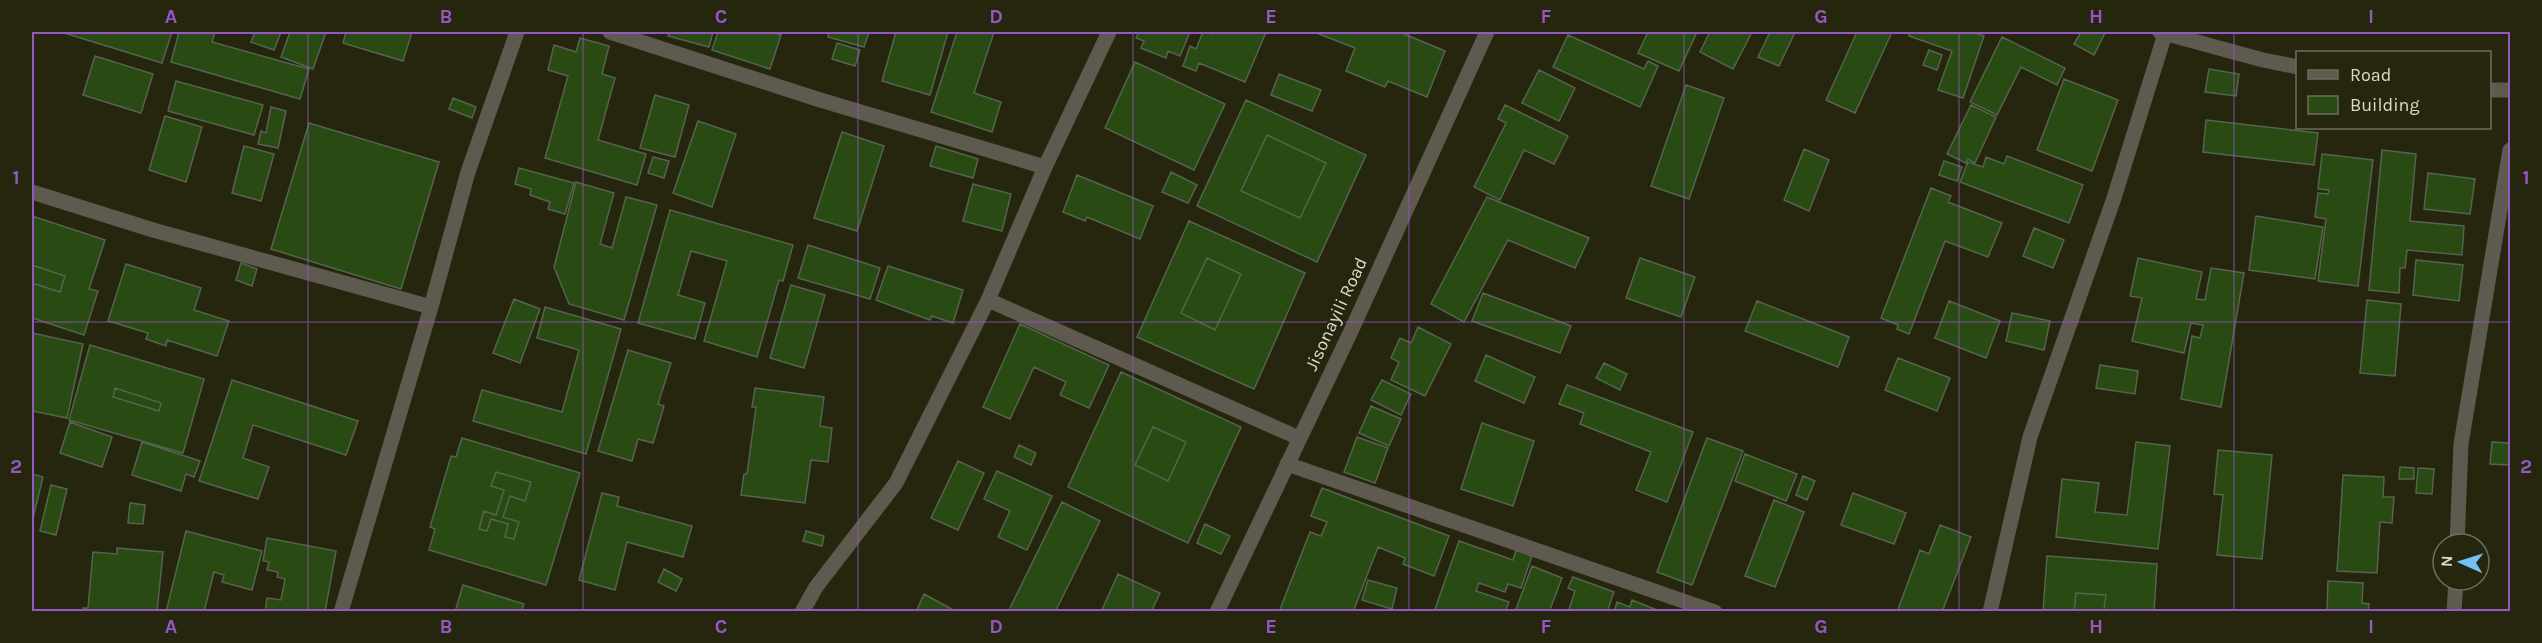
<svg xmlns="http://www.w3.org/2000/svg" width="2542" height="643" font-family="Karla,sans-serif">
  <rect width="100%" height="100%" fill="#26260f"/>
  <!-- building -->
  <path fill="#294a12" stroke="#55644e" stroke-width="1.5" fill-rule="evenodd" d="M61,32H172L162,63Z
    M179,32H215L212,42L309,69L300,99L171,62Z
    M255,32H281L274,50L251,42Z
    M290,32H326L313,69L281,57Z
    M346,32H412L403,61L343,43Z
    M670,32H713L709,47L668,36Z
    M718,32H771L781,35L770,69L712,50Z
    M829,32H869L864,47L828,37Z
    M896,32H948L930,95L882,81Z
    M957,32H994L974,93L1001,102L992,132L931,112Z
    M1139,32H1190L1180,56L1168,51L1166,58L1141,48L1144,41L1136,38Z
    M1203,32L1212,34L1213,32H1266L1245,82L1199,63L1196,71L1183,66L1190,46L1196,49Z
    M1314,32H1405L1404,34L1445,51L1427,97L1388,81L1385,87L1346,71L1355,48Z
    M1648,32H1697L1679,71L1638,53Z
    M1710,32H1752L1733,69L1700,52Z
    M1770,32H1795L1779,66L1758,57Z
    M1857,32H1892L1855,113L1826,100Z
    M1910,32H1972L1984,36L1963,98L1938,90L1952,51L1909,36Z
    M2081,32L2105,33L2094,55L2074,44Z
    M1568,35L1644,69L1648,61L1658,66L1640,107L1553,67Z
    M2002,37L2065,68L2057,85L2021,67L1997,115L1970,102Z
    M580,38L609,46L602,74L615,78L598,140L646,154L637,185L545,158L568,76L548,70L554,45L576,52Z
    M837,43L860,50L855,66L832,59Z
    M1929,50L1942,55L1937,70L1923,65Z
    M95,56L153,74L141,113L83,95Z
    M1135,62L1225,104L1194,170L1105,128Z
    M2209,69L2239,74L2236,96L2205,92Z
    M1539,70L1575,88L1559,121L1522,103Z
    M1279,74L1321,90L1312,111L1271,95Z
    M2064,79L2118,100L2092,171L2037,150Z
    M176,81L263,105L254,135L168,111Z
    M1686,85L1724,98L1689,199L1651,186Z
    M655,95L689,105L675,157L640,148Z
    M453,98L476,107L472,118L449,109Z
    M1246,100L1366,155L1317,262L1197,206ZM1267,135L1326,163L1300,218L1241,191Z
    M1505,105L1568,136L1554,164L1524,150L1500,200L1474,187L1506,123L1498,119Z
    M1971,105L1996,117L1975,163L1968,159L1966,163L1947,154Z
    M271,107L286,111L278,148L258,144L261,131L266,133Z
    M165,116L202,127L186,182L149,170Z
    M2206,120L2318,133L2314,165L2203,152Z
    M698,121L736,134L712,207L673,193Z
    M309,123L439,162L401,289L271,249Z
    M842,132L884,146L857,231L814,218Z
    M1267,135L1326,163L1300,218L1241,191Z
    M244,146L274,154L261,201L232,193Z
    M936,146L978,159L973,178L930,166Z
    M1804,149L1829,160L1809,211L1784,200Z
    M2382,150L2416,154L2410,221L2464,226L2462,255L2407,250L2405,268H2400L2399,293L2369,290Z
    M2322,154L2373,160L2358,286L2318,281L2326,219L2315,217L2318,193L2328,194L2329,190L2318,189Z
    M2007,156L2083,185L2069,223L1960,182L1968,162L1983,167L1986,157L2004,164Z
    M653,157L669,161L664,178L648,173Z
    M1944,161L1962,167L1957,181L1939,175Z
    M519,168L574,183L565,214L548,209L550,202L530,195L531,189L515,184Z
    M1171,172L1197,185L1188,203L1162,192Z
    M2428,173L2475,179L2470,214L2424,209Z
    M1077,175L1153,206L1140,239L1087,217L1085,221L1063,212Z
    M576,182L614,193L600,244L612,248L626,197L657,205L624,320L569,304L554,267Z
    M973,184L1011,194L1002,231L963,221Z
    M1931,188L1951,196L1948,202L2002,223L1988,257L1945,241L1909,334L1897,329L1898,325L1881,318Z
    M1487,197L1589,238L1575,268L1508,240L1464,322L1431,304Z
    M670,210L793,245L783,281L779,280L757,357L704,341L727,261L691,251L678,295L705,303L695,339L638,323Z
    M32,216L105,240L89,289L98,291L84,335L32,318V283L60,292L65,276L32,265Z
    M2256,216L2323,227L2315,279L2249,270Z
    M1189,221L1305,273L1254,389L1137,337ZM1207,258L1241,274L1215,330L1181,313Z
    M2034,228L2064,240L2053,268L2023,256Z
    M808,245L880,268L870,299L798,278Z
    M1207,258L1241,274L1215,330L1181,313Z
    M1640,258L1695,277L1681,317L1626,298Z
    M2138,258L2202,272L2196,299L2205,300L2211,268L2244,273L2221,407L2181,399L2192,336L2200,338L2203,325L2191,323L2184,353L2132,341L2142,298L2130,296Z
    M2416,260L2463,265L2459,301L2413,295Z
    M241,263L257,269L252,286L236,280Z
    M126,264L201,288L194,310L229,321L217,356L167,340L166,346L146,339L148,333L108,321Z
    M32,265L65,276L60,292L32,283Z
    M888,266L963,290L953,323L932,316L930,320L876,300Z
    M791,285L825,295L804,368L770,358Z
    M1483,293L1571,326L1560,353L1472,321Z
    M514,299L540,309L520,363L493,353Z
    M2367,300L2401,304L2395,376L2360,373Z
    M1757,301L1849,337L1838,367L1745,331Z
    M1949,301L2000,321L1986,358L1935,338Z
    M545,307L621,329L586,454L473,421L482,390L562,412L579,350L537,338Z
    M2012,313L2050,321L2044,350L2006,341Z
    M1020,324L1109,365L1089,408L1060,395L1066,382L1034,367L1010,419L983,407Z
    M1418,327L1451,344L1425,396L1391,380L1399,362L1391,358L1400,338L1411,343Z
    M32,333L83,344L67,418L32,411Z
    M90,345L204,379L183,453L69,420ZM115,388L161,403L159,411L113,397Z
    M628,350L671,363L658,404L664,406L653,443L638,439L632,461L598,451Z
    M1486,355L1535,377L1524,403L1475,381Z
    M1898,358L1950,378L1937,411L1885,390Z
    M1604,363L1627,374L1620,390L1596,378Z
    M2100,365L2138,371L2135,394L2096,388Z
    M1121,372L1241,427L1188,543L1068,487ZM1153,427L1186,442L1168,481L1135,465Z
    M232,380L358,421L346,455L253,425L243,458L269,467L258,499L199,481Z
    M1382,380L1411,394L1401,415L1371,400Z
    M1567,385L1693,432L1667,502L1636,490L1651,452L1580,424L1584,413L1559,404Z
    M115,388L161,403L159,411L113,397Z
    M755,388L824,397L820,426L832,428L828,462L811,460L805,503L741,495L744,474H747L756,407H752Z
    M1371,406L1401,419L1389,446L1359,433Z
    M70,422L112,437L102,467L60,453Z
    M1482,423L1534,441L1513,506L1461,489Z
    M1153,427L1186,442L1168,481L1135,465Z
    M1357,437L1388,448L1375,483L1344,472Z
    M462,438L580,473L546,585L429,550L435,529L430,527L451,456L456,457ZM496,472L531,482L525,501L510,496L503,517L519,522L514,539L505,537L508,524L491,519L487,531L479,529L484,511L496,515L504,490L491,486Z
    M1707,438L1743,451L1692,585L1657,572Z
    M142,442L200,461L194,477L186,474L181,491L132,475Z
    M2136,442L2170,446L2158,549L2056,537L2062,479L2099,483L2095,512L2127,515Z
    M2492,442L2510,443L2509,465L2490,464Z
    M1019,445L1036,453L1031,465L1014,457Z
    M2218,450L2272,455L2262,559L2217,555L2223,495L2214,494Z
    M1745,454L1797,474L1786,501L1735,481Z
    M958,461L984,473L958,530L931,518Z
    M2400,467L2414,468V479H2399Z
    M2418,468L2434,469L2432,494L2416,493Z
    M997,471L1052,496L1027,550L998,537L1010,511L984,499Z
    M496,472L531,482L525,501L510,496L503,517L519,522L514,539L505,537L508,524L491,519L487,531L479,529L484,511L496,515L504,490L491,486Z
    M32,474L43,477L32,522Z
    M2343,475L2384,477L2383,497H2394L2392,523L2380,522L2377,573L2337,571Z
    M1803,476L1815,481L1807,500L1796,495Z
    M51,485L67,489L56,535L40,531Z
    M1322,488L1449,536L1434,576L1403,564L1405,558L1378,547L1353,612H1279L1310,532L1321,536L1327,522L1311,516Z
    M602,493L619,497L617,506L692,526L683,557L627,542L615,590L579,580Z
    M1853,493L1906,513L1894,544L1841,525Z
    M1774,500L1804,512L1775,587L1745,576Z
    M1062,502L1100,521L1055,612H1008Z
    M130,503L145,505L143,524L128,523Z
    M1205,524L1230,536L1221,554L1197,543Z
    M1940,525L1971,537L1942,612H1897L1920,550L1929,554Z
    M186,531L262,551L252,590L222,582L224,575L214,572L204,612H166Z
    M806,531L824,536L822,546L803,541Z
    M267,538L336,551L325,612H265L267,598L281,600L285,579L277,577L278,572L267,570L269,562L263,561Z
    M1459,541L1513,560L1516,550L1532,556L1521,588L1508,584L1505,592L1479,583L1476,591L1509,602L1505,612H1434Z
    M117,548L163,552L157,612H83V608H88L93,552L117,554Z
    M2047,556L2157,564L2154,612H2109L2104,609L2106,595L2076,593L2074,612H2043Z
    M1532,566L1562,578L1549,612H1515Z
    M664,569L682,579L676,591L658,582Z
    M1118,574L1160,593L1151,612H1101Z
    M1573,577L1614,592L1607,612H1568L1575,591L1568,588Z
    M1368,580L1397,588L1392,609L1362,600Z
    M2328,581L2363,583L2362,603L2369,604L2368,612H2320L2327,610Z
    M463,585L524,604L521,612H455Z
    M2076,593L2106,595L2104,609L2109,612H2074Z
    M924,594L957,612H916Z
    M1632,600L1657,610V612H1614L1617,602L1630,607Z"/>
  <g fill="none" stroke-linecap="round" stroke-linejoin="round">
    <!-- minor -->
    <path stroke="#5f5a50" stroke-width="15" d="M610,32L817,99L1045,167
      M2160,32L2263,60L2298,67
      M2490,90H2510
      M32,192L153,230L431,307
      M988,300L1299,438
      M1287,464L1715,612
      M2457,544L2461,444L2510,150
      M341,612L431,307L468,172L517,32
      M802,612L816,587L896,483L988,300L1045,167L1109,32
      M1217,612L1352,329L1487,32
      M1990,612L2030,437L2114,198L2165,34
      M2454,612L2456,580"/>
  </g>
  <!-- grid -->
  <path fill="none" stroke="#9358c2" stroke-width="1.5" stroke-opacity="0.55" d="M308,32V612M583,32V612M858,32V612M1133,32V612M1409,32V612M1684,32V612M1959,32V612M2234,32V612M32,322H2510"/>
  <g text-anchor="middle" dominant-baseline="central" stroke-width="4.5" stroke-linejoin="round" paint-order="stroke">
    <!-- street labels -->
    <g font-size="18" fill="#dadbcd" stroke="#26260f">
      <text transform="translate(1336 314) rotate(-65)">Jisonayili Road</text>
    </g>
  </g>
  <!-- border -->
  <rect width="2542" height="643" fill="none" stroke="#26260f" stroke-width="66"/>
  <!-- legend -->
  <rect x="2296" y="51" width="195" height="78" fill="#26260f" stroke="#6e6e5b" stroke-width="1.5"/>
  <rect x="2308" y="70" width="30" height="9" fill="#5f5a50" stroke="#6e6e5b" stroke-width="1.5"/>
  <text x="2350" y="81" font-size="18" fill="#dadbcd">Road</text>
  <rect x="2308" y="96" width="30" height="18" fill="#294a12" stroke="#6e6e5b" stroke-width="1.5"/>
  <text x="2350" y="111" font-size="18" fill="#dadbcd">Building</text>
  <!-- north arrow -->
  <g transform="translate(2461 562) rotate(273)"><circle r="28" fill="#26260f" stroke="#6e6e5b" stroke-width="1.5"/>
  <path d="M0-4.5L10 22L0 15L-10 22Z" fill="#72c1f5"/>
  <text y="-9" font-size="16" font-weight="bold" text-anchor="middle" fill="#dadbcd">N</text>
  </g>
  <rect x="33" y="33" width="2476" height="577" fill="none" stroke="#9358c2" stroke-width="2"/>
  <g font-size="20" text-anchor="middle" font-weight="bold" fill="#9358c2">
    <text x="171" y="23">A</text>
    <text x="446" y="23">B</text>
    <text x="721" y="23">C</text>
    <text x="996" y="23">D</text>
    <text x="1271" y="23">E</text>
    <text x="1546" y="23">F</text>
    <text x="1821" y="23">G</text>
    <text x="2096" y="23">H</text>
    <text x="2371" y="23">I</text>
    <text x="16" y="184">1</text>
    <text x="2526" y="184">1</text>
    <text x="16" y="473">2</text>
    <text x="2526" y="473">2</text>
    <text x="171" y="633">A</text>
    <text x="446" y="633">B</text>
    <text x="721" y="633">C</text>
    <text x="996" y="633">D</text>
    <text x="1271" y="633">E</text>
    <text x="1546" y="633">F</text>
    <text x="1821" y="633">G</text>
    <text x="2096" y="633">H</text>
    <text x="2371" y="633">I</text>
  </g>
</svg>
